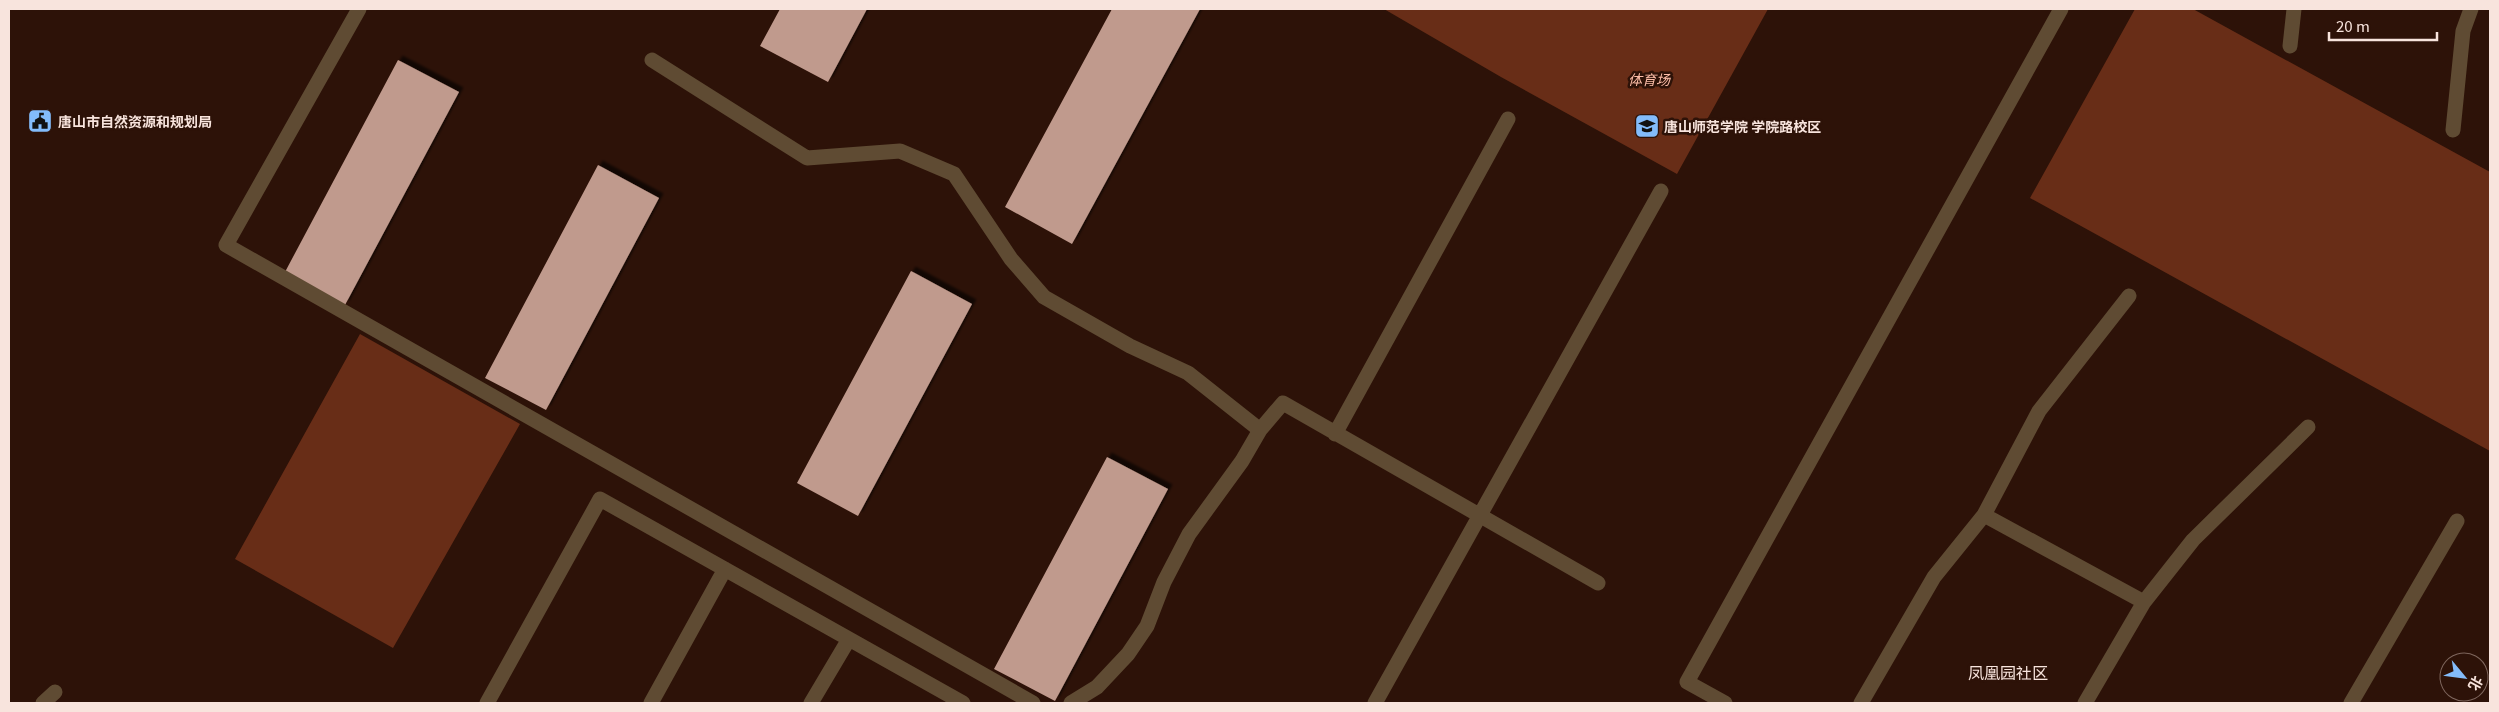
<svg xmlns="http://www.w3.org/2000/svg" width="2499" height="712" font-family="Georgia,'Noto Sans SC',serif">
  <defs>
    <filter id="shadow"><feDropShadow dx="4.5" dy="-4.5" stdDeviation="1" flood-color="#0009"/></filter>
  </defs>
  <rect width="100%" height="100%" fill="#2d1208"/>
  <!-- green -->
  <path fill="#682d17" d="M1384,9H1768L1677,174L1501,77Z
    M2135,9H2193L2490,172V451L2030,198Z
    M360,334L520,424L393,648L235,559Z"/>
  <!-- building -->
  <path fill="#c09a8d" filter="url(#shadow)" d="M780,9H867L828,82L760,46Z
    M1112,9H1200L1072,244L1005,207Z
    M398,60L459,92L345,305L285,272Z
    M598,165L659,198L546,410L485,378Z
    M911,271L972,304L858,516L797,483Z
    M1107,457L1168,489L1055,701L994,669Z"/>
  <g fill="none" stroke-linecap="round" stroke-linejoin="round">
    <!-- service -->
    <path stroke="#5f4b33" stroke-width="15" d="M359,9L226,245L1033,703
      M2290,46L2294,9
      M652,60L807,158L900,151L954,174L1011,259L1044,297L1130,346L1188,373L1260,430L1283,403L1598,583
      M2453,130L2463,31L2471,9
      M1335,434L1508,119
      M1984,515L2144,602
      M43,703L55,692
      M487,703L600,499L963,703
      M651,703L725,569
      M811,703L849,639
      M1071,703L1097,687L1128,654L1147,626L1164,582L1189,534L1242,461L1260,430
      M1375,703L1661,191
      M1861,703L1934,577L1984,515L2039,411L2129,296
      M2085,703L2144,602L2193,540L2308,427
      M2351,703L2457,521"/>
    <!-- minor -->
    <path stroke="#5f4b33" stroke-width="15" d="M1725,703L1687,682L2061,9"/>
  </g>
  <!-- icons -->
  <defs>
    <symbol id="civic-square" viewBox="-11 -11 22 22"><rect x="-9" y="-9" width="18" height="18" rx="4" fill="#83bcfb" stroke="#2d1208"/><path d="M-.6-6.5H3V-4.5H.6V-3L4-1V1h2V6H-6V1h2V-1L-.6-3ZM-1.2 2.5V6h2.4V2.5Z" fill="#111"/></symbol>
    <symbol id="university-square" viewBox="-11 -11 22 22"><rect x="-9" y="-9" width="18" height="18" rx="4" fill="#83bcfb" stroke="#2d1208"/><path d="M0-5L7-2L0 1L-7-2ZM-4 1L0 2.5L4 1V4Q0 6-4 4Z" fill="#111"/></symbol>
  </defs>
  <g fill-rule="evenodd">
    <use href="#civic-square" x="26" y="107" width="28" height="28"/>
    <use href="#university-square" x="1633" y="112" width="28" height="28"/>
  </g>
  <g text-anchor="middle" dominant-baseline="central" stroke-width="5" stroke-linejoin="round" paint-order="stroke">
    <!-- park labels -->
    <g font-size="14" font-style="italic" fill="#fcbda8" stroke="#2d1208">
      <text x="1649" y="79">体育场</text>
    </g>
    <!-- poi labels -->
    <g font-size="14" font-weight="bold" fill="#f8e4dd" stroke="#2d1208" text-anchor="start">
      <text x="58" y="121">唐山市自然资源和规划局</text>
      <text x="1664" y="126">唐山师范学院 学院路校区</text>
    </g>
    <!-- quarter labels -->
    <g font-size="16" fill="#f8e4dd" stroke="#2d1208">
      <text x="2008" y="672">凤凰园社区</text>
    </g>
  </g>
  <!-- border -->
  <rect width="2499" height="712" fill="none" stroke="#f8e4dd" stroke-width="20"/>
  <!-- north arrow -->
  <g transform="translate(2464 677) rotate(119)"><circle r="24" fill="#2d1208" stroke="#7e665d"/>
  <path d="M0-4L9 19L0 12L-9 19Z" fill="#83bcfb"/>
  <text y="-8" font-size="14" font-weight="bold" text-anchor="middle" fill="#f8e4dd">北</text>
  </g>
  <!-- scale -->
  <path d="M2329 32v8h108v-8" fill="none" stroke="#f8e4dd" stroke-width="2.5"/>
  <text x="2336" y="32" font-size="15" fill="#f8e4dd" stroke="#2d1208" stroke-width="4" paint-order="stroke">20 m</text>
</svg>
